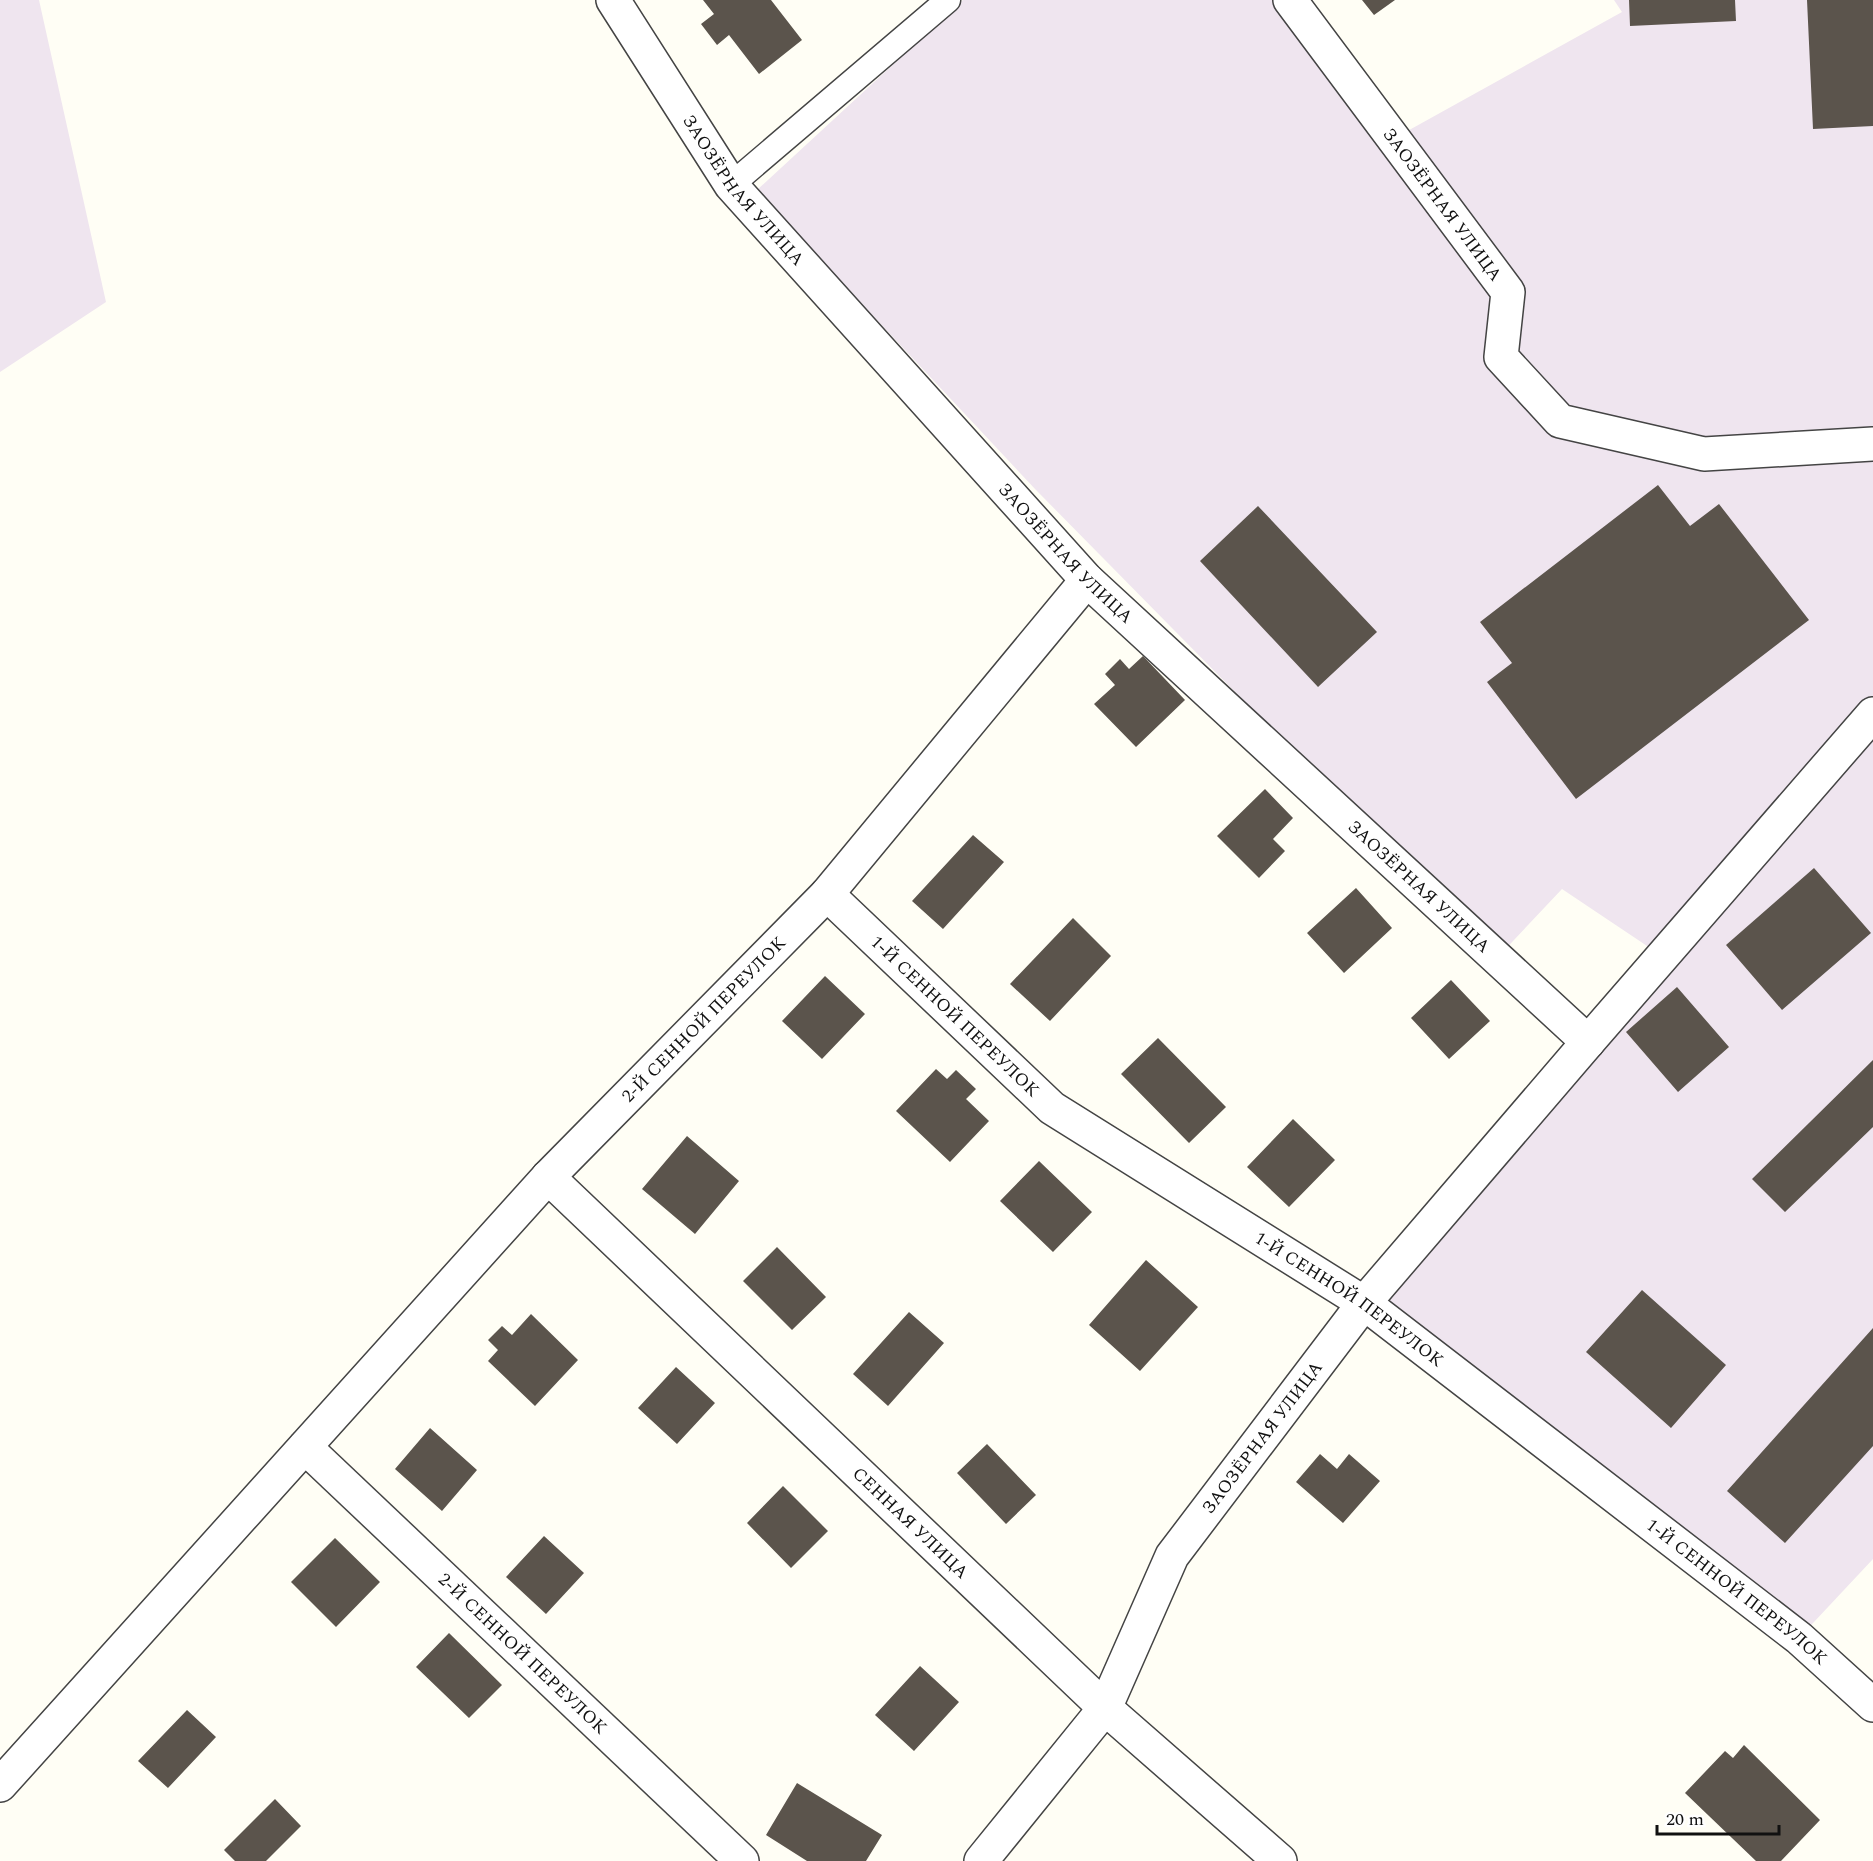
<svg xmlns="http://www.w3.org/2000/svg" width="1873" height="1861" font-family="Spectral,serif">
  <rect width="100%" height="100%" fill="#fffef5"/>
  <!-- industrial -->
  <path fill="#efe5ef" d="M0,0H39L106,302L0,372Z
    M963,0H1290L1393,139L1622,12L1614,0H1873V1559L1799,1638L1364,1303L1662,956L1562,889L1497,958L1036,490L756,191Z"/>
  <!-- building -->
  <path fill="#5b544c" d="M703,0H771L802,40L759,74L729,35L717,45L701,24L714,14Z
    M1362,0H1395L1374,15Z
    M1629,0H1735L1736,21L1630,26Z
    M1807,0H1873V126L1813,129Z
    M1658,485L1690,526L1719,504L1809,620L1576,799L1487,682L1512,663L1480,622Z
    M1258,506L1377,632L1318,687L1200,561Z
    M1143,656L1185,700L1136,747L1094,704L1115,685L1105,674L1120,659L1129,669Z
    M1265,789L1293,818L1273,839L1285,851L1259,878L1217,836Z
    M973,835L1004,862L943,929L912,901Z
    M1814,868L1871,933L1782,1010L1726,945Z
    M1356,888L1392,928L1344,973L1307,933Z
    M1073,918L1111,956L1050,1021L1010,984Z
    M825,976L865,1014L822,1059L782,1021Z
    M1451,980L1490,1021L1449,1059L1411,1018Z
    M1677,987L1729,1047L1678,1092L1626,1032Z
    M1158,1038L1226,1107L1189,1143L1121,1074Z
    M1873,1060V1127L1785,1212L1752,1179Z
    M936,1069L947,1079L956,1070L976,1089L966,1099L989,1121L950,1162L896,1111Z
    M1293,1119L1335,1160L1289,1207L1247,1167Z
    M687,1136L739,1181L695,1234L642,1189Z
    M1039,1161L1092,1212L1053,1252L1000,1201Z
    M777,1247L826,1297L792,1330L743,1281Z
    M1146,1260L1198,1307L1140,1371L1089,1325Z
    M1642,1290L1726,1365L1671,1428L1586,1352Z
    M909,1312L944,1343L888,1406L853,1374Z
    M531,1314L578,1360L535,1406L488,1361L498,1350L488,1340L502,1326L512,1335Z
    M1873,1328V1446L1785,1543L1727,1491Z
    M676,1367L715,1403L677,1444L638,1408Z
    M430,1428L477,1470L442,1511L395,1469Z
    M987,1444L1036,1495L1006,1524L957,1473Z
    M1320,1454L1337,1469L1349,1454L1380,1481L1343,1523L1296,1482Z
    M783,1486L828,1531L791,1568L747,1523Z
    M544,1536L584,1573L546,1614L506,1577Z
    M335,1538L380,1582L336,1627L291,1582Z
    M449,1633L502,1685L469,1718L416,1667Z
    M920,1666L959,1702L914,1751L875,1715Z
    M187,1710L216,1737L168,1788L138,1761Z
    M1744,1745L1820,1820L1781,1861H1756L1685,1793L1725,1751L1733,1758Z
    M797,1783L882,1835L866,1861H807L766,1835Z
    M275,1799L301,1826L266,1861H235L224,1850Z"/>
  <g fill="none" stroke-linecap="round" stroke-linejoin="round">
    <defs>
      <path id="service" d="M731,185L948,0"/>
      <g id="minor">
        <path id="s1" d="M613,0L731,185L1087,580L1588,1042"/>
        <path id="s2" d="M1290,0L1508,292L1501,357L1560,421L1704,454L1873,444"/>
        <path id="s3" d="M827,894L1052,1108L1364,1303L1799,1638L1873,1705"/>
        <path id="s4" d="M548,1177L1105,1708L1280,1861"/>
        <path id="s5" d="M305,1447L742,1861"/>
        <path id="s6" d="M0,1785L548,1177L827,894L1087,580"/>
        <path id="s7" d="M981,1861L1105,1708L1172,1556L1364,1303L1588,1042L1873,714"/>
      </g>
    </defs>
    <!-- service casing -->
    <use href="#service" stroke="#444" stroke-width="27"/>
    <!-- minor casing -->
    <use href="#minor" stroke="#444" stroke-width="36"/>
    <!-- service -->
    <use href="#service" stroke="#fff" stroke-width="24"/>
    <!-- minor -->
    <use href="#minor" stroke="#fff" stroke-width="33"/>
  </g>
  <g text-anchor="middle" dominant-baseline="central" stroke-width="6" stroke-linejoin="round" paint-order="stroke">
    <!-- street labels -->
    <g font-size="18" fill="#111" stroke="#fff">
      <text stroke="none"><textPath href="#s1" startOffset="231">ЗАОЗЁРНАЯ УЛИЦА</textPath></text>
      <text stroke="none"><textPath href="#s2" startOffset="255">ЗАОЗЁРНАЯ УЛИЦА</textPath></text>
      <text stroke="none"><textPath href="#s1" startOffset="717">ЗАОЗЁРНАЯ УЛИЦА</textPath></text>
      <text stroke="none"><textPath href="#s1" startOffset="1203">ЗАОЗЁРНАЯ УЛИЦА</textPath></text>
      <text stroke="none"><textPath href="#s3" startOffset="177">1-Й СЕННОЙ ПЕРЕУЛОК</textPath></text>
      <text stroke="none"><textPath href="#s6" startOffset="1040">2-Й СЕННОЙ ПЕРЕУЛОК</textPath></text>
      <text stroke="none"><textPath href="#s3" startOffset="664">1-Й СЕННОЙ ПЕРЕУЛОК</textPath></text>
      <text stroke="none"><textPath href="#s7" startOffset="512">ЗАОЗЁРНАЯ УЛИЦА</textPath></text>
      <text stroke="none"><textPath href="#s4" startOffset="501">СЕННАЯ УЛИЦА</textPath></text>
      <text stroke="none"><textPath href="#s3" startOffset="1150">1-Й СЕННОЙ ПЕРЕУЛОК</textPath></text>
      <text stroke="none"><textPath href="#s5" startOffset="300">2-Й СЕННОЙ ПЕРЕУЛОК</textPath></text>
    </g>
  </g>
  <!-- scale -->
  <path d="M1657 1825v9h122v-9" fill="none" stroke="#111111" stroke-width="3"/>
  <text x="1666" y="1825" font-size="18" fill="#111111" stroke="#ffffff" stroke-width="4.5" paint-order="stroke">20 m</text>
</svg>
